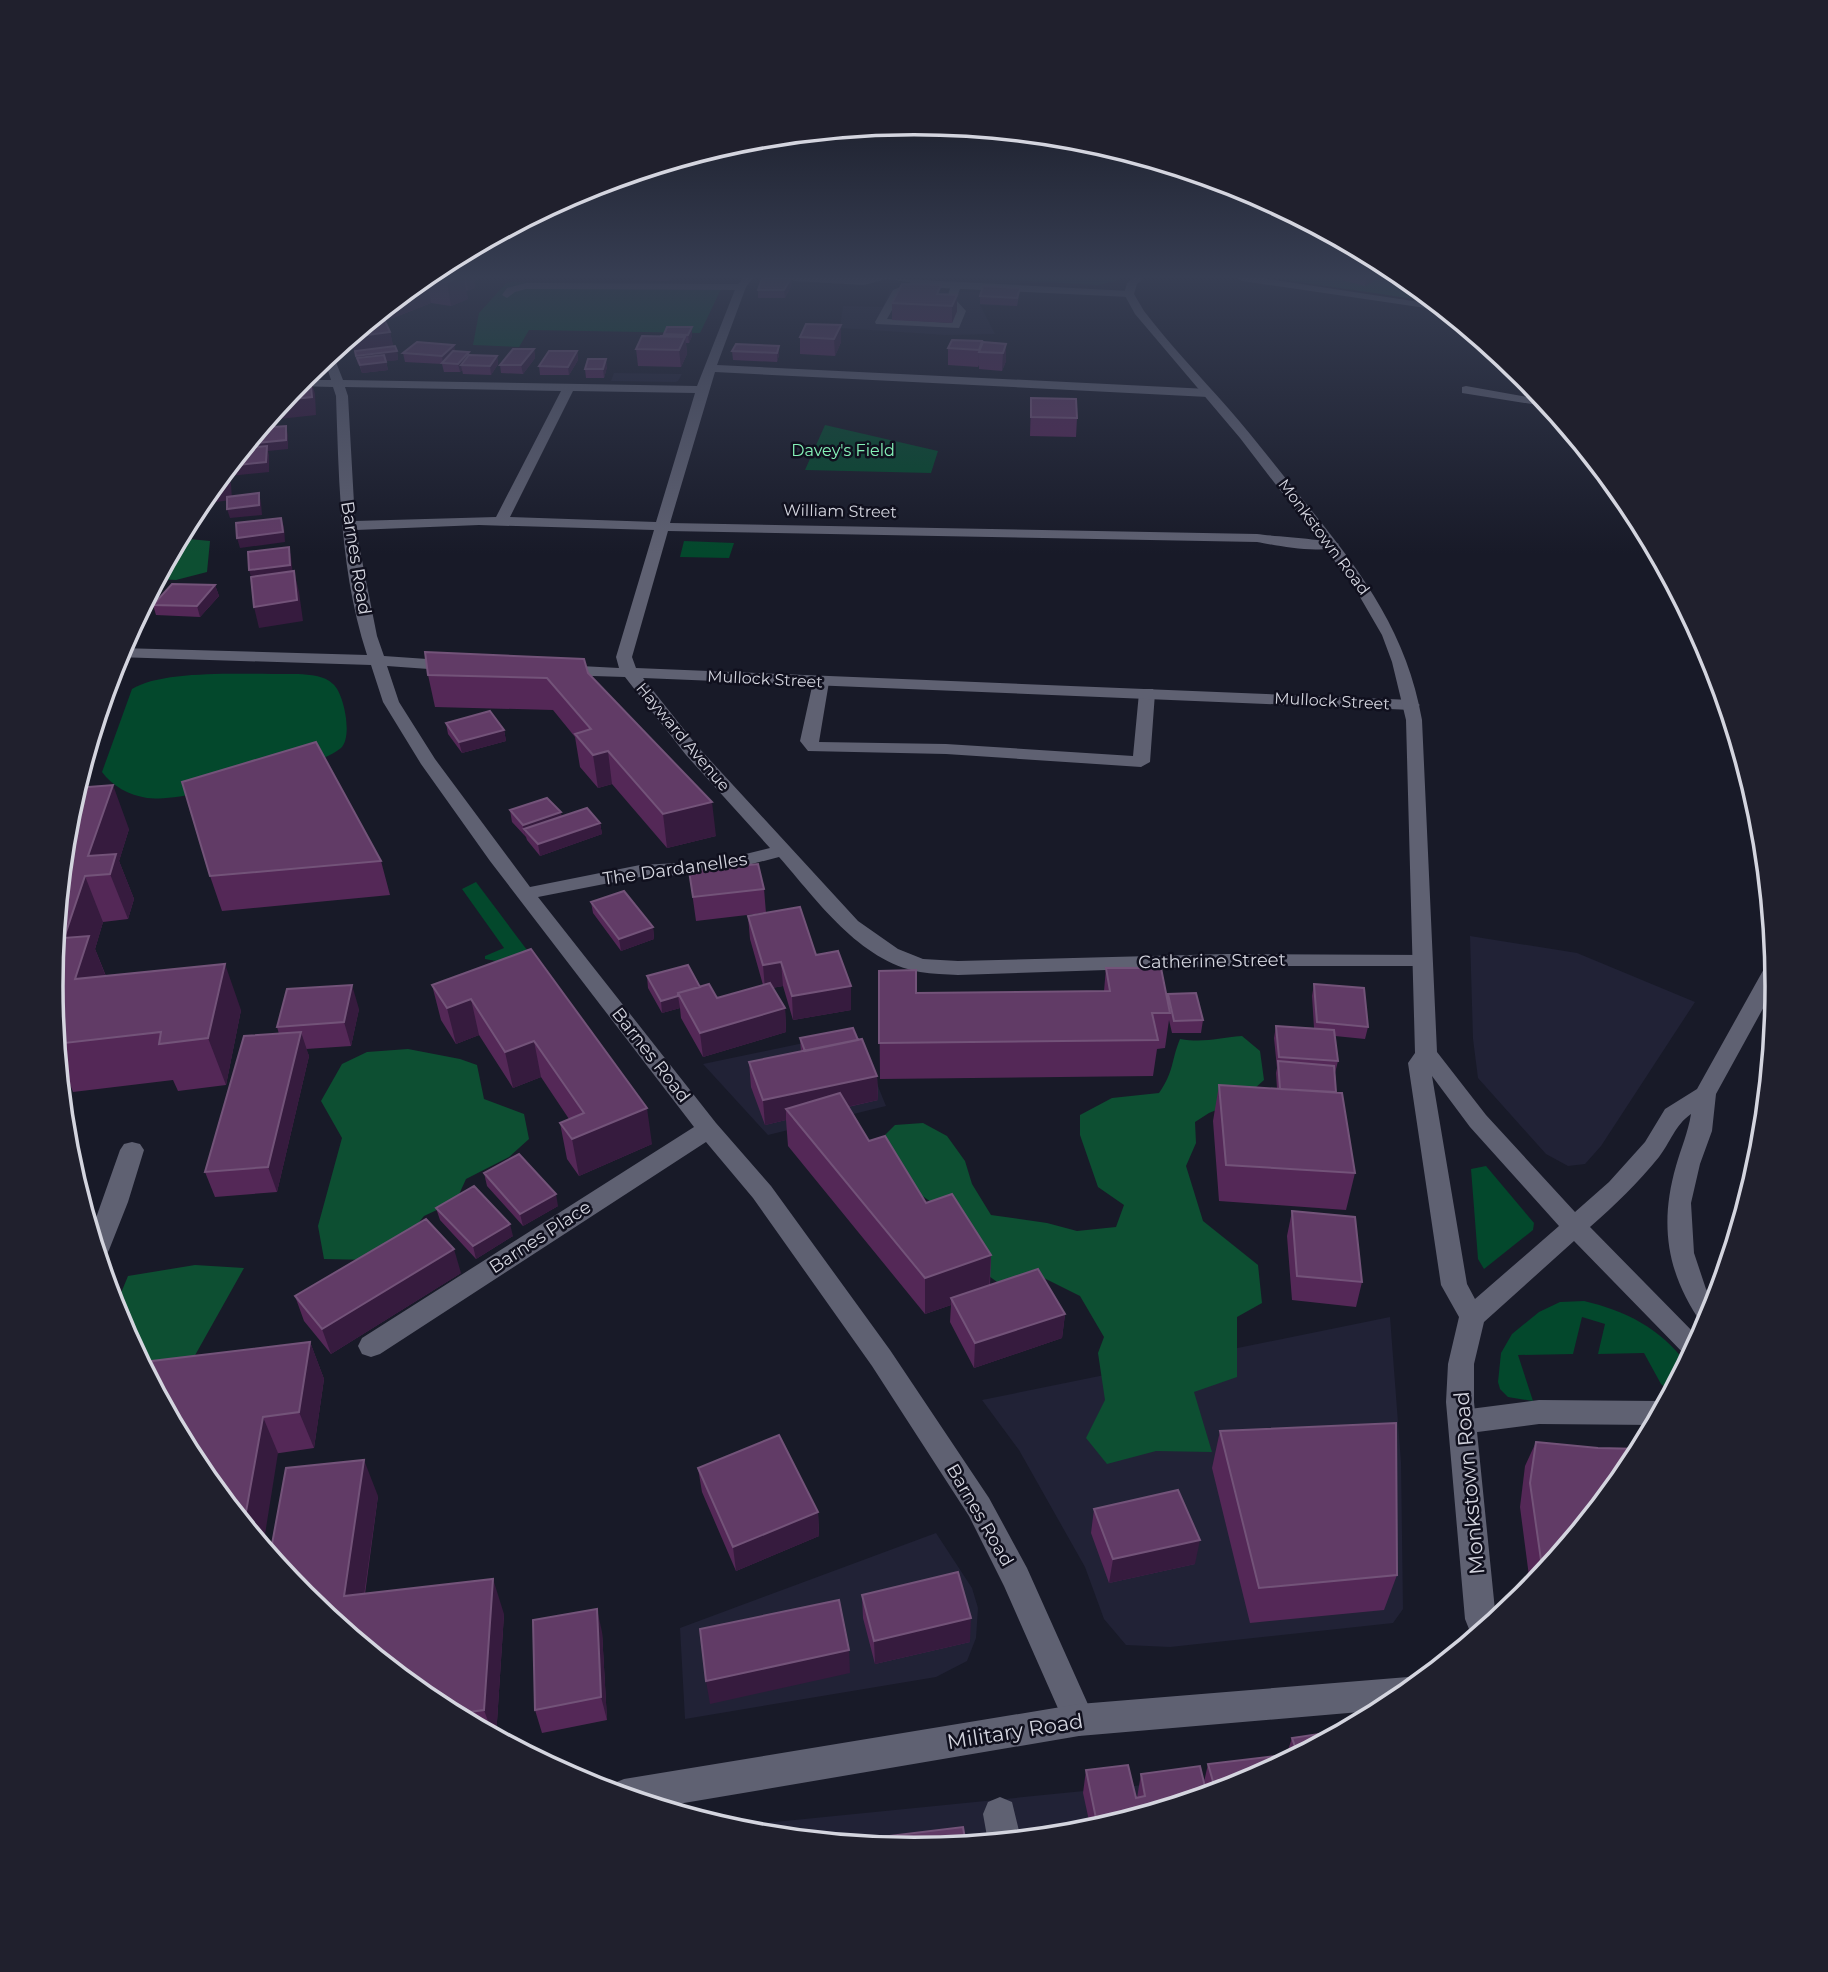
<svg xmlns="http://www.w3.org/2000/svg" width="1828" height="1972" font-family="Montserrat,sans-serif">
  <rect width="100%" height="100%" fill="#181a28"/>
  <!-- built -->
  <path fill="#212236" d="M890,289L1019,294L1017,306L980,305L995,334L946,335L840,328L843,306L883,307Z
    M614,373L682,374L678,381L675,382L611,381Z
    M1470,936L1577,953L1695,1002L1601,1146L1585,1164L1568,1166L1546,1154L1478,1078L1473,1039Z
    M856,1032L886,1106L768,1135L703,1064Z
    M1390,1317L1401,1462L1403,1609L1393,1623L1170,1647L1126,1645L1104,1619L1085,1567L1019,1450L982,1400Z
    M936,1533L972,1588L978,1608L976,1638L967,1661L936,1677L685,1719L680,1628Z
    M1264,1773L1244,1784L1082,1833L914,1849L755,1834V1824Z"/>
  <!-- green -->
  <path fill="#03482c" d="M507,282L723,285L700,333L529,330L519,347L473,345L479,313Z
    M825,425L938,451L931,473L805,470Z
    M684,541L734,543L729,558L680,557Z
    M298,674C310,675 324,675 333,684C344,693 353,737 341,748C317,769 179,803 147,798C129,795 112,786 102,772L132,689C165,668 257,675 298,674Z
    M476,882L530,954L502,962L485,959V956L504,948L462,889Z
    M1486,1166L1534,1223L1533,1230L1484,1269L1478,1259L1471,1169Z
    M1584,1301C1626,1311 1660,1328 1686,1363L1671,1392L1661,1384L1644,1353L1598,1354L1605,1324L1582,1317L1573,1354L1518,1355L1533,1401L1508,1397L1500,1389L1498,1382L1501,1353L1512,1334L1539,1312L1560,1302Z"/>
  <!-- forest -->
  <path fill="#0d4f32" d="M974,278H1118L1116,281L1098,285Z
    M1272,278H1406L1435,302Z
    M179,538L210,541L207,572L176,580L158,579Z
    M1242,1036L1260,1051L1264,1080L1243,1099L1209,1113L1195,1122L1196,1143L1186,1166L1203,1221L1258,1265L1262,1303L1237,1317V1377L1194,1392L1212,1452L1156,1451L1107,1464L1086,1438L1105,1400L1098,1353L1104,1337L1080,1296L1042,1277L1000,1284L986,1274L959,1221L918,1193L878,1142L895,1125L923,1123L947,1136L965,1161L972,1184L991,1215L1047,1223L1077,1231L1116,1227L1124,1205L1098,1187L1080,1135V1115L1112,1098L1159,1093C1174,1072 1171,1061 1180,1039C1204,1043 1218,1038 1242,1036Z
    M408,1049L460,1059L477,1065L484,1099L524,1114L529,1139L509,1157L466,1179L456,1201L424,1216L408,1236L370,1260L324,1259L318,1226L342,1138L321,1101L342,1064L367,1052Z
    M195,1265L244,1268L189,1366L153,1386L114,1310L128,1276Z"/>
  <g fill="none" stroke-linecap="round" stroke-linejoin="round">
    <!-- lane -->
    <path fill="#5f6172" fill-rule="evenodd" d="M789,278H891L864,285L794,281Z
      M917,280L922,283L921,285L901,294L887,319L951,323L956,311L946,300L951,286L956,283L961,286L956,300L966,311L959,328L876,324L875,322L893,290Z
      M526,283L741,284L746,287L741,290L526,289L515,292L507,298L502,295L507,288Z
      M821,677L829,682L819,742L946,744L1133,756L1139,693L1141,689H1153L1155,693L1150,762L1141,767L946,754L808,751L800,741L813,682Z
      M132,1142L140,1144L144,1150L128,1202L109,1250L105,1257L99,1259L91,1232L120,1150L124,1144Z
      M1539,1400L1660,1401L1665,1403L1654,1425L1539,1424L1462,1434L1452,1430L1448,1422L1452,1414L1462,1410Z
      M1000,1797L1012,1802L1021,1839L988,1842L983,1814L988,1802Z"/>
    <!-- street -->
    <path fill="#5f6172" fill-rule="evenodd" d="M743,278H753L746,287L717,365L1208,389L1214,393L1208,397L715,372L670,523L1257,534C1270,536 1335,540 1339,544C1326,556 1275,545 1257,542L668,531L632,657L636,668L1412,700L1420,705L1412,710L643,678L698,747L858,921L898,949L923,959L958,961L1227,954L1428,955L1431,960L1428,965L1421,966H1227L958,975C946,974 932,974 920,972C859,961 817,900 779,857L717,873L640,877L538,897L716,1123L771,1186L890,1350L989,1498L1027,1568L1095,1720L1090,1731L1079,1736L1068,1731L1004,1586L969,1516L872,1366L753,1198L706,1142L380,1354L371,1357L362,1354L358,1346L362,1338L694,1127L490,861L421,764L383,702L371,665L116,657L120,648L367,655C340,572 339,483 336,396L333,387L295,386L300,380H331L324,358L332,352L343,380L697,386L736,287ZM345,387L561,391L496,517L355,521L348,396ZM573,391L695,393L656,522L510,517ZM479,525L654,530L616,657L619,668L561,665L553,670L561,675L625,677L686,755L770,848L717,861L640,865L530,887L435,759L399,702L387,666L456,671L464,666L456,661L384,656L377,636L356,530Z
      M884,278L1129,291L1134,294L1129,297L942,288Z
      M1237,278H1262L1439,305L1446,311L1242,281Z
      M1466,386L1544,400L1550,407L1462,393V387Z"/>
    <!-- secondary -->
    <path fill="#5f6172" fill-rule="evenodd" d="M1132,278H1144L1137,284L1134,294L1144,311C1170,345 1200,376 1228,408C1257,441 1284,477 1312,511C1365,577 1407,635 1422,720L1437,1052L1486,1115L1575,1212L1609,1182L1645,1142L1665,1109L1697,1089L1765,967L1768,962L1775,961L1777,983L1716,1094L1712,1131L1700,1164L1691,1203L1694,1253L1706,1289L1716,1303L1706,1326L1702,1324C1667,1274 1659,1225 1676,1166C1681,1148 1688,1133 1691,1114C1675,1125 1670,1143 1659,1157C1638,1183 1615,1205 1590,1227L1700,1339L1689,1359L1574,1241L1484,1322L1474,1364V1402L1496,1620L1473,1639L1465,1619L1446,1402L1448,1364L1459,1317L1441,1285L1408,1063L1415,1053L1406,720L1392,662L1382,635L1353,585L1240,438L1135,314L1124,294L1127,283ZM1432,1076L1470,1127L1559,1226L1475,1299L1467,1284Z
      M1408,1677L1420,1682L1383,1710L1079,1736L660,1807L609,1791L612,1784L624,1779L1079,1704Z"/>
  </g>
  <!-- wall -->
  <path fill="#542857" d="M423,278H480L474,281L475,288L466,291L468,299L451,306L431,303L388,320L385,319L390,332L393,346L397,351L398,360L386,361L388,370L362,373L350,338L371,320L383,319L375,317Z
    M633,278H671L669,281L633,280Z
    M1343,278H1378L1365,286L1342,280Z
    M792,284L785,298H758V290Z
    M1020,288L1019,296L1017,306L980,304V296Z
    M941,294L957,311L952,323L892,320V303Z
    M806,324L841,342L835,356L800,354V337Z
    M667,327L692,336L689,343H686L687,354L681,367L638,366L636,349L660,336H664Z
    M1006,344V361L1002,371L979,369V365L978,367L948,365V348Z
    M779,346V355L777,362L733,360L732,351Z
    M534,349L535,358L523,374L501,373L500,365Z
    M455,351L470,355L497,356L498,364L491,375L463,374L462,370L460,372H444L442,364L405,362L403,353Z
    M577,351L578,360L569,375H540L539,366Z
    M607,367L604,378H586L585,369Z
    M1031,398L1077,418L1076,437L1030,436Z
    M215,585L219,596L200,617L156,615L153,605Z
    M588,673L716,836L667,848L612,784L598,788L580,767L575,737L553,710L435,707L428,675Z
    M446,723L504,730L506,741L462,753L448,734Z
    M510,810L562,816L600,823L602,834L540,856L527,840L526,837L512,822Z
    M67,817L129,829L119,861L134,899L128,919L103,922L95,949L106,976L241,1010L226,1085L178,1091L173,1080L73,1092L69,1082L60,1083L51,986Z
    M381,861L390,895L222,911L210,876Z
    M689,871L764,889L766,913L851,986V1010L793,1020L783,986L772,988L785,1008L786,1032L703,1057L681,1018L680,1008L662,1013L648,988L647,976L700,987L717,998L763,985L750,939L748,916L765,913L696,921Z
    M591,902L653,927L654,939L621,951L593,913Z
    M531,949L652,1144L579,1176L567,1159L560,1123L569,1119L541,1077L513,1088L479,1035L456,1044L441,1020L432,985Z
    M1106,968L1167,998L1168,994L1203,1020L1201,1033H1172L1169,1020L1165,1048L1157,1049L1153,1076L880,1079L879,971L916,993L1104,991Z
    M1314,984L1368,1027L1365,1039L1335,1036L1338,1061L1335,1073L1336,1092L1355,1173L1346,1210L1219,1201L1213,1121L1219,1085L1277,1089L1276,1073L1277,1068L1274,1038L1276,1026L1314,1028L1312,996Z
    M359,1009L351,1046L306,1049L309,1056L277,1192L215,1197L205,1172L279,1034L277,1027Z
    M800,1038L858,1040L877,1076L878,1100L848,1107L869,1141L926,1203L991,1255L990,1285L1065,1314L1062,1338L974,1368L950,1322L951,1305L925,1314L788,1146L786,1120L765,1125L751,1087L749,1062L801,1052Z
    M484,1173L558,1206L523,1226L487,1186Z
    M436,1208L513,1236L476,1259L440,1220Z
    M1292,1211L1362,1282L1356,1307L1292,1300L1287,1236Z
    M461,1273L331,1354L304,1321L295,1296Z
    M310,1342L324,1379L314,1448L196,1465Z
    M1220,1431L1397,1575L1384,1610L1250,1623L1212,1468Z
    M1536,1442L1632,1466L1533,1586L1530,1584L1520,1507L1525,1466Z
    M698,1468L818,1512L819,1536L736,1571L702,1492Z
    M378,1496L365,1594L504,1614L496,1737L434,1704L303,1596Z
    M1094,1509L1195,1564L1109,1583L1091,1533Z
    M862,1595L970,1642L875,1664L863,1618Z
    M602,1632L607,1720L542,1733L535,1710Z
    M1340,1733L1244,1784L1091,1830L1083,1793L1086,1770L1136,1798H1137L1141,1774L1204,1782L1208,1764L1285,1759L1292,1738Z"/>
  <!-- shaded-wall -->
  <path fill="#361b3e" d="M457,278H464L468,299L451,306L447,282Z
    M466,278H480L474,281L475,288L468,291Z
    M791,278H792V284L785,298L784,290Z
    M1366,278H1378L1365,286Z
    M427,279L431,303L388,320L385,309L417,283Z
    M957,295V311L952,323V306Z
    M841,325V342L835,356L834,339Z
    M692,327V336L689,343L688,335Z
    M390,332L394,349L355,354L352,337Z
    M685,337L687,354L681,367L679,350Z
    M982,341V352H979L978,367L979,350Z
    M1006,344V361L1002,371L1003,353Z
    M454,345L456,353L443,363L442,356Z
    M779,346V355L777,362V353Z
    M534,349L535,358L523,374L521,365Z
    M397,351L398,360L360,364L357,358L359,365H358L356,356Z
    M577,351L578,360L569,375L568,367Z
    M469,352L471,360L461,365L462,370L460,372L458,364Z
    M497,356L498,364L491,375L490,366Z
    M606,359L607,367L604,378L603,369Z
    M386,362L388,370L362,373L360,365Z
    M310,376L315,394L316,415L270,420L269,417L283,400Z
    M286,426L288,435V449L268,451L269,455V472L229,476L231,484L232,500L198,504L229,466L247,453L246,446L248,444Z
    M259,493L261,503L262,515L230,518L227,509Z
    M281,518L284,527L285,542L240,548L237,538Z
    M289,547L291,557L293,575L252,580L249,570Z
    M294,571L299,592L303,621L259,628L254,607Z
    M215,585L219,596L200,617L197,606Z
    M504,730L506,741L462,753L459,742Z
    M608,751L612,784L598,788L593,755Z
    M113,785L129,829L119,861L134,899L128,919L110,874L88,856Z
    M712,802L716,836L667,848L663,814Z
    M561,812L563,824L524,829L525,837L523,825Z
    M600,823L602,834L540,856L538,844Z
    M85,876L103,922L95,949L108,982L75,979L64,938Z
    M653,927L654,939L621,951L619,939Z
    M781,962L783,986L765,989L763,965Z
    M225,964L241,1010L226,1085L208,1038Z
    M352,985L359,1009L351,1046L344,1022Z
    M851,986V1010L793,1020L792,996Z
    M678,996L680,1008L662,1013L661,1001Z
    M471,999L479,1035L456,1044L447,1008Z
    M785,1008L786,1032L703,1057L700,1033Z
    M301,1032L309,1056L277,1192L268,1167Z
    M534,1041L541,1077L513,1088L505,1052Z
    M877,1076L878,1100L793,1119L786,1109V1120L765,1125L763,1100Z
    M647,1108L652,1144L579,1176L572,1139Z
    M556,1194L558,1206L523,1226L520,1214Z
    M510,1224L513,1236L476,1259L473,1246Z
    M454,1249L461,1273L331,1354L322,1329Z
    M991,1255L989,1291L951,1298V1305L925,1314V1278Z
    M1065,1314L1062,1338L974,1368L975,1343Z
    M310,1342L324,1379L314,1448L299,1412Z
    M263,1417L278,1453L263,1547L244,1523Z
    M364,1460L378,1496L359,1631L344,1596Z
    M818,1512L819,1536L736,1571L733,1547Z
    M1200,1540L1195,1564L1109,1583L1113,1559Z
    M493,1579L504,1614L496,1737L493,1735L484,1710Z
    M597,1609L602,1632L607,1720L601,1697Z
    M971,1618L970,1642L875,1664L874,1641Z
    M849,1650L850,1673L710,1704L706,1681Z"/>
  <!-- building -->
  <path fill="#613b66" stroke="#735379" stroke-width="2" d="M423,278H457L447,282L427,279L417,283Z
    M762,278H791L784,290H758Z
    M902,284L941,285L937,294L957,295L952,306L892,303Z
    M983,286L1020,288L1017,298L980,296Z
    M384,319L390,332L352,337L371,320Z
    M806,324L841,325L834,339L800,337Z
    M667,327H692L688,335L664,334Z
    M642,336L685,337L679,350L636,349Z
    M660,336H685L684,337Z
    M952,340L982,341L979,350L948,348Z
    M417,342L454,345L442,356L403,353Z
    M983,342L1006,344L1003,353L979,352Z
    M736,344L779,346L777,353L732,351Z
    M395,346L397,351L356,356L355,351Z
    M513,349H534L521,365H500Z
    M453,351L469,352L458,364L442,363Z
    M549,351H577L568,367L539,366Z
    M384,355L386,362L360,365L357,358Z
    M469,355L497,356L490,366L461,365Z
    M588,359H606L603,369H585Z
    M310,376L312,397L283,400L303,377Z
    M1031,398L1076,399L1077,418L1031,417Z
    M286,426V440L248,444L260,428Z
    M267,446L266,462L229,466L244,448Z
    M226,470V481L216,482Z
    M259,493V505L227,509V497Z
    M281,518L283,532L237,538L236,523Z
    M289,547L290,565L249,570L248,552Z
    M294,571L297,600L254,607L251,577Z
    M172,584L215,585L197,606L153,605Z
    M425,652L584,659L588,673L712,802L663,814L608,751L593,755L575,734L591,729L547,678L428,675Z
    M490,711L504,730L459,742L446,723Z
    M316,742L381,861L210,876L182,782Z
    M113,785L88,856L116,854L110,874L85,876L64,938L89,936L75,979L225,964L208,1038L159,1044L161,1032L56,1044L51,986L67,817L76,788Z
    M547,798L561,812L523,825L510,810Z
    M587,808L600,823L538,844L524,829Z
    M758,864L764,889L693,897L689,871Z
    M624,891L653,927L619,939L591,902Z
    M800,907L816,955L838,951L851,986L792,996L781,962L763,965L748,916Z
    M531,949L647,1108L572,1139L560,1123L584,1113L534,1041L505,1052L471,999L447,1008L432,985Z
    M688,965L700,987L678,993V996L661,1001L647,976Z
    M1106,968H1161L1170,1013H1152L1158,1040L879,1043V971L916,970V993L1110,991Z
    M770,983L785,1008L700,1033L678,993L709,984L717,998Z
    M1314,984L1364,988L1368,1027L1317,1022Z
    M352,985L344,1022L277,1027L287,989Z
    M1196,993L1203,1020L1174,1021L1168,994Z
    M1276,1026L1334,1030L1338,1061L1279,1057Z
    M853,1028L858,1040L805,1051L800,1038Z
    M301,1032L268,1167L205,1172L244,1036Z
    M862,1039L877,1076L763,1100L749,1062Z
    M1278,1061L1334,1066L1336,1092L1280,1089Z
    M1219,1085L1342,1093L1355,1173L1226,1165Z
    M840,1093L869,1141L885,1136L926,1203L952,1194L991,1255L925,1278L786,1109Z
    M519,1154L556,1194L520,1214L484,1173Z
    M474,1186L510,1224L473,1246L436,1208Z
    M1292,1211L1355,1217L1362,1282L1297,1276Z
    M426,1219L454,1249L322,1329L295,1296Z
    M1038,1269L1065,1314L975,1343L951,1298Z
    M310,1342L299,1412L263,1417L244,1523L196,1465L148,1376L152,1361Z
    M1396,1423L1397,1575L1259,1588L1220,1431Z
    M779,1435L818,1512L733,1547L698,1468Z
    M1536,1442L1598,1448L1641,1449L1632,1466L1549,1566L1541,1560L1530,1483Z
    M364,1460L344,1596L493,1579L484,1710L453,1714L434,1704L303,1596L270,1555L286,1468Z
    M1178,1490L1200,1540L1113,1559L1094,1509Z
    M958,1572L971,1618L874,1641L862,1595Z
    M839,1600L849,1650L706,1681L700,1629Z
    M597,1609L601,1697L535,1710L533,1620Z
    M1339,1731L1340,1733L1298,1755L1292,1738Z
    M1284,1755L1286,1761L1244,1784L1216,1792L1208,1764Z
    M1128,1765L1136,1798L1145,1796L1141,1774L1200,1766L1207,1795L1098,1828L1086,1770Z
    M963,1827L965,1839L984,1836L985,1842L914,1849L840,1842Z"/>
  <!-- sky -->
  <linearGradient id="sky" x2="0" y2="1"><stop stop-color="#0d0e16"/><stop offset="0.5" stop-color="#373e53"/><stop offset="1" stop-color="#373e53" stop-opacity="0"/></linearGradient>
  <rect width="1828" height="554" fill="url(#sky)"/>
  <g text-anchor="middle" dominant-baseline="central" stroke-width="5" stroke-linejoin="round" paint-order="stroke">
    <!-- far-park labels -->
    <g font-size="16" fill="#85f2b8" stroke="#10101e">
      <text x="843" y="450">Davey's Field</text>
    </g>
    <!-- far-street labels -->
    <g font-size="16" fill="#d4d5df" stroke="#10101e">
      <text transform="translate(840 511) rotate(1)">William Street</text>
      <text transform="translate(1324 537) rotate(53)">Monkstown Road</text>
      <text transform="translate(765 679) rotate(3)">Mullock Street</text>
      <text transform="translate(1332 701) rotate(3)">Mullock Street</text>
      <text transform="translate(683 737) rotate(50)">Hayward Avenue</text>
    </g>
    <!-- street labels -->
    <g font-size="18" fill="#d4d5df" stroke="#10101e">
      <text transform="translate(356 558) rotate(81)">Barnes Road</text>
      <text transform="translate(675 869) rotate(-8)">The Dardanelles</text>
      <text transform="translate(1212 961) rotate(-1)">Catherine Street</text>
      <text transform="translate(651 1055) rotate(52)">Barnes Road</text>
      <text transform="translate(540 1237) rotate(-33)">Barnes Place</text>
      <text transform="translate(980 1515) rotate(60)">Barnes Road</text>
    </g>
    <!-- near-street labels -->
    <g font-size="21" fill="#d4d5df" stroke="#10101e">
      <text transform="translate(1469 1483) rotate(-95)">Monkstown Road</text>
      <text transform="translate(1015 1731) rotate(-9)">Military Road</text>
    </g>
  </g>
  <!-- crop -->
  <path d="M0 0H1828V1972H0ZM63 986a851 851 0 1 1 1702 0a851 851 0 1 1-1702 0Z" fill="#20202d" fill-rule="evenodd"/>
  <path fill="none" stroke="#d4d5df" stroke-width="3.5" d="M63 986a851 851 0 1 1 1702 0a851 851 0 1 1-1702 0Z"/>
</svg>
